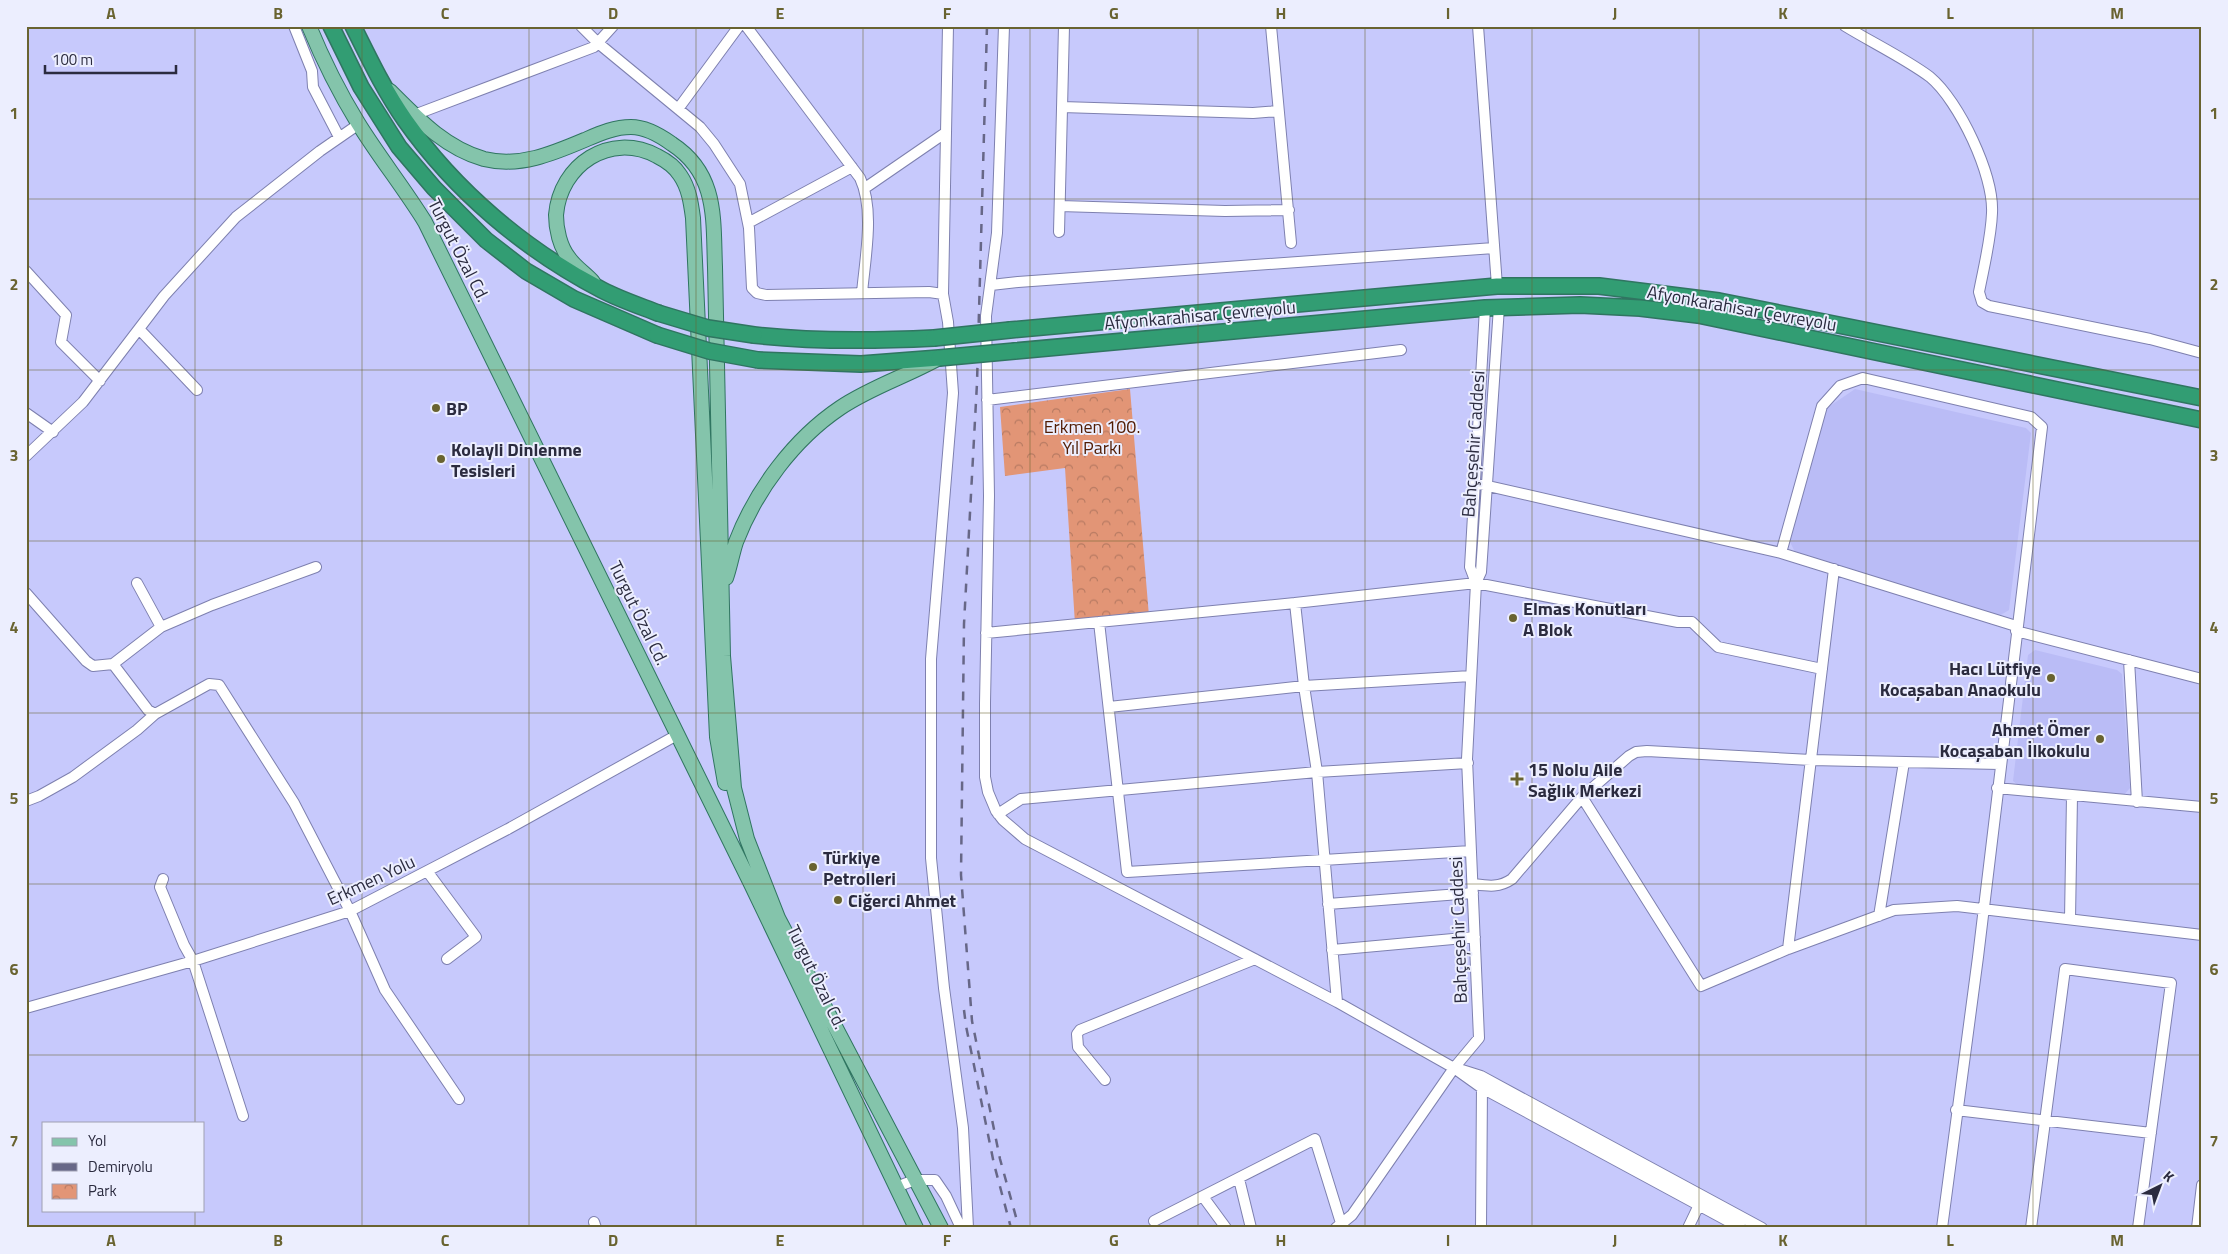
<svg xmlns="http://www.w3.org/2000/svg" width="2228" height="1254" font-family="'Titillium Web',sans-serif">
  <defs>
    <pattern id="park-crowns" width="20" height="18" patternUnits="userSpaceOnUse" patternTransform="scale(1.25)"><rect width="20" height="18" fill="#e29576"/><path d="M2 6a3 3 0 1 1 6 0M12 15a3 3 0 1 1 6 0" fill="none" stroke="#b77a62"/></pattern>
  </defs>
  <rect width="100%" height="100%" fill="#c7c9fc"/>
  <!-- built -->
  <path fill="#babcf6" d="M1855,389L2026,428L2031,433L2009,610L1999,616L1795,552L1790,542L1827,408Z
    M2035,650L2117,670L2122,674L2130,788L2123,796L2019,786L2013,781L2028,655Z"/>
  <!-- park -->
  <path fill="url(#park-crowns)" d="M1130,389L1149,616L1075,624L1065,468L1005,476L1000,407Z"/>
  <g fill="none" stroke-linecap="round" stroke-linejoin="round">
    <defs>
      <path id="minor" d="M294,26L312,71L313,87L339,137
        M581,26L598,43L700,127L714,144L740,184L749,228L752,288L757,293L766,295L929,292L943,294L948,26
        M746,26L860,178C875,210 865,258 862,293
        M1004,26L997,233L986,316L989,496L985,703V777L988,792L996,811L1003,820L1025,839L1337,1002
        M1271,26L1291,243
        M1478,26L1497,286
        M1845,26C1871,42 1906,59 1930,77C1959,101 1994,175 1992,213C1991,239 1984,266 1979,292L1982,302L1989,306L2150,339L2202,353
        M1062,107L1253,113L1278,111
        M678,109L739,26
        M414,115L594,47L613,26
        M865,188L945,133
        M1060,206L1225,211L1289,210
        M748,223L852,167
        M1059,232L1064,26
        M26,271L66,315L61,342L100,381
        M991,285L1018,282L1494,248
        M943,294L948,322L953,393L931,659V858L944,988L963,1128L968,1228
        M139,329L197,390
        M987,400L1401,350
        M26,413L53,432
        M26,456L83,402L164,296L236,217L320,151L359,124
        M1475,483L1781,553L2016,626
        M1781,553L1822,406L1840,386L1863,378L2031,417L2042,427L1978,957L1942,1228
        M137,583L161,627
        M1476,583L1470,567L1485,308
        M26,593L86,661L93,666L113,664L161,627L212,605L316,567
        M1295,603L1304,686L1317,772L1337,1002L1454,1068L1482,1088L1741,1228
        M1099,622L1127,872L1471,851
        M2016,631L2202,679
        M986,633L1295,603L1476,583L1678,622H1692L1718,647L1822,669
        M2129,660L2137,802
        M113,664L148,710L155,714
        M1109,707L1304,686L1471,676
        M1997,788L2202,807
        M1582,797L1701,986L1788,949L1894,910L1957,906L2202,935
        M26,801L39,796L73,777L137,730L155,714L209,684L219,685L294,803L350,911L385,990L459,1099
        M998,814L1021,799L1317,772L1468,763
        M427,871L476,937L447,959
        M163,879L160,887L184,945L193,961L243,1116
        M1473,884C1488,886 1499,888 1512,879L1582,797L1629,756L1636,752L1647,751L1811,760L2000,764
        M1328,904L1473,893
        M1879,916L1904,762
        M2070,919L2072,796
        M1788,949L1834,569
        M1332,950L1475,937
        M26,1008L193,961L350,911L508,829L677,735
        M1462,1070L1481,1076L1762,1228
        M1105,1080L1078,1047L1077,1034L1080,1030L1255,959
        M1956,1110L2151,1133
        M1239,1179L1251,1228
        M896,1187L915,1180H935L946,1196L961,1228
        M1204,1198L1226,1228
        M1154,1221L1315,1139L1341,1223
        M594,1222L596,1228
        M1336,1228L1352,1215L1454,1068L1479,1038L1467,759L1476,583L1481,572L1499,307
        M1481,1228L1482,1084
        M1688,1228L1699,1205
        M2031,1228L2065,969L2171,983L2138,1228
        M2197,1228L2202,1185"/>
      <path id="major" d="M309,26C323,60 339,92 358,123C379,157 404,188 425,222L751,884L916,1228
        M390,91C418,119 445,148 484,159C520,168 554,153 587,139C601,133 615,127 631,127C645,127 661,136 672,144C718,174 713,219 715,267L723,656L734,788L747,839L778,918L941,1228
        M593,282C586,274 575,267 569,258C560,247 556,229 556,215C560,165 610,131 657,156C665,160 675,167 680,175C689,188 691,203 693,218L717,737L725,783
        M726,578C730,567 732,554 736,542C756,490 794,439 840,408C871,387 907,376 939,358"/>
      <path id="highway" d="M331,26L361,87L399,147L434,188L486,240L526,271L574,299L657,335
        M353,26C369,58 384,90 405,120C455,191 525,250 602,290C619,299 640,306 658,313
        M1010,330L1497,286H1599L1719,301L2202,398
        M754,335C815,342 874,341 934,338
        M1015,351L1485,308L1580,305L1640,308L1698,315L2202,420
        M758,360L861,364L939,358"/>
    </defs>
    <!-- minor casing -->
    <use href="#minor" stroke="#7e80af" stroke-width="12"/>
    <!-- major casing -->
    <use href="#major" stroke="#307561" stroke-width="16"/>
    <!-- highway casing -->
    <use href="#highway" stroke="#307561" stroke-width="18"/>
    <!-- minor -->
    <use href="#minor" stroke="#fff" stroke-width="10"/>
    <!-- major -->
    <use href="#major" stroke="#84c4ab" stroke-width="14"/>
    <!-- highway -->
    <use href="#highway" stroke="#329d73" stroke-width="15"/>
    <!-- rail -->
    <path stroke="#676787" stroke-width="2.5" stroke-dasharray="9 9" stroke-linecap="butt" d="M987,26L977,383L964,624L961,875L972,1021L1000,1159L1019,1228
      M964,1010L966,1026L994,1164L1011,1228"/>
    <defs>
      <path id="highway-bridge" d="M658,313L708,328L754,335
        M657,335L709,351L758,360
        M934,338L1010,330
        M939,358L1015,351"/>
    </defs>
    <!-- highway-bridge casing -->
    <use href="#highway-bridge" stroke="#307561" stroke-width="18" stroke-linecap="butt"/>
    <!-- highway-bridge -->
    <use href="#highway-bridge" stroke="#329d73" stroke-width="15"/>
  </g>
  <!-- grid -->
  <path fill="none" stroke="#696330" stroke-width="1" stroke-opacity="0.55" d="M195,26V1123M362,26V1228M529,26V1228M696,26V1228M863,26V1228M1030,26V1228M1198,26V1228M1365,26V1228M1532,26V1228M1699,26V1228M1866,26V1228M2033,26V1228M26,199H2202M26,370H2202M26,541H2202M26,713H2202M26,884H2202M26,1055H2202M195,1210V1228"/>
  <!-- markers -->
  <g fill="#696330" stroke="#eceefe" stroke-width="2">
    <circle cx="436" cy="408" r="5"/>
    <circle cx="441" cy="459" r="5"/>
    <circle cx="1513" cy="618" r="5"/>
    <circle cx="2051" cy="678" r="5"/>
    <circle cx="2100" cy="739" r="5"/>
    <path d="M1514.5 771.5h5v5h5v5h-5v5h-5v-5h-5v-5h5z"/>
    <circle cx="813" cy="867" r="5"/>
    <circle cx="838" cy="900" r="5"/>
  </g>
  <g text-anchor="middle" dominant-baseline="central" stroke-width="4" stroke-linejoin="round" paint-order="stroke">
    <!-- street labels -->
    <g font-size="18" fill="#2b2b3f" stroke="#eceefe">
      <text transform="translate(459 250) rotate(63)">Turgut Özal Cd.</text>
      <text transform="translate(1742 308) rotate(10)">Afyonkarahisar Çevreyolu</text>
      <text transform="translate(1200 315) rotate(-5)">Afyonkarahisar Çevreyolu</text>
      <text transform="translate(1473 444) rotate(-86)">Bahçeşehir Caddesi</text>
      <text transform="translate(639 613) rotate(64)">Turgut Özal Cd.</text>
      <text transform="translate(371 880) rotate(-25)">Erkmen Yolu</text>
      <text transform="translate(1458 930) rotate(-92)">Bahçeşehir Caddesi</text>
      <text transform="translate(817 977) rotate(64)">Turgut Özal Cd.</text>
    </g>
    <!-- poi labels -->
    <g font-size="18" font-weight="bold" fill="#2b2b3f" stroke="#eceefe" text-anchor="start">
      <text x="446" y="408">BP</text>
      <text x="451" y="449">Kolayli Dinlenme<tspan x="451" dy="21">Tesisleri</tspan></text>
      <text x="1523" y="608">Elmas Konutları<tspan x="1523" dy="21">A Blok</tspan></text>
      <text x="2041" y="668" text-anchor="end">Hacı Lütfiye<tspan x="2041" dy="21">Kocaşaban Anaokulu</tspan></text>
      <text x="2090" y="729" text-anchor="end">Ahmet Ömer<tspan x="2090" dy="21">Kocaşaban İlkokulu</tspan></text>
      <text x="1528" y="769">15 Nolu Aile<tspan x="1528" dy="21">Sağlık Merkezi</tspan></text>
      <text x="823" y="857">Türkiye<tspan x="823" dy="21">Petrolleri</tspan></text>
      <text x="848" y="900">Ciğerci Ahmet</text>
    </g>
    <!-- park labels -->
    <g font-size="18" fill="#511c03" stroke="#eceefe">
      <text x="1092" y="426">Erkmen 100.<tspan x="1092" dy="21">Yıl Parkı</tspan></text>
    </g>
  </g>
  <!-- border -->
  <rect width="2228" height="1254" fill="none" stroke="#eceefe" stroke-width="55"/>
  <!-- legend -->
  <rect x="42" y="1122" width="162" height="90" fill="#eceefe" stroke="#9fa0b2"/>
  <rect x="52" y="1138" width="25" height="8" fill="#84c4ab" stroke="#9fa0b2"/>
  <text x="88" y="1146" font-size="15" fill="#2b2b3f">Yol</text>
  <rect x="52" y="1163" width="25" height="8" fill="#676787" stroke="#9fa0b2"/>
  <text x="88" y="1172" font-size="15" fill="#2b2b3f">Demiryolu</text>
  <rect x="52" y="1184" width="25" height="15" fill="url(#park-crowns)" stroke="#9fa0b2"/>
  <text x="88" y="1196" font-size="15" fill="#2b2b3f">Park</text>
  <!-- north arrow -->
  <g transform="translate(2160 1186) rotate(42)" stroke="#eceefe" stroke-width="4" paint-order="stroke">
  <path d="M0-4L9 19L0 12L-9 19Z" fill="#2b2b3f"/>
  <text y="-8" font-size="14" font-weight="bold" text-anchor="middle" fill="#2b2b3f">K</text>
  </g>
  <!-- scale -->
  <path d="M45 65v8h131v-8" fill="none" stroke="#2b2b3f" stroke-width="2.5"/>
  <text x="52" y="65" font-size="15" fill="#2b2b3f" stroke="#eceefe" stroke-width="4" paint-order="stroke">100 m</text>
  <rect x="28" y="28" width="2172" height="1198" fill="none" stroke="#696330" stroke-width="2"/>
  <g font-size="16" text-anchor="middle" font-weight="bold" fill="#696330">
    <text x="111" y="19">A</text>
    <text x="278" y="19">B</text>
    <text x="445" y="19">C</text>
    <text x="613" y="19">D</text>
    <text x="780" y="19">E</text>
    <text x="947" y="19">F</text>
    <text x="1114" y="19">G</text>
    <text x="1281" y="19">H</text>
    <text x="1448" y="19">I</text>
    <text x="1615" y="19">J</text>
    <text x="1783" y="19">K</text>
    <text x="1950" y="19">L</text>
    <text x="2117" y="19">M</text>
    <text x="14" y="119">1</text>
    <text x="2214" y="119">1</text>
    <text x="14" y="290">2</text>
    <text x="2214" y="290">2</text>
    <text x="14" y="461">3</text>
    <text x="2214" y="461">3</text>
    <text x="14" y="633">4</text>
    <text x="2214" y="633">4</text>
    <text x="14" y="804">5</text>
    <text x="2214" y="804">5</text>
    <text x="14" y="975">6</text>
    <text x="2214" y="975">6</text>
    <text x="14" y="1147">7</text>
    <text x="2214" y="1147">7</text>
    <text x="111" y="1246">A</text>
    <text x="278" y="1246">B</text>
    <text x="445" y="1246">C</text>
    <text x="613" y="1246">D</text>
    <text x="780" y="1246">E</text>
    <text x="947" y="1246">F</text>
    <text x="1114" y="1246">G</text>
    <text x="1281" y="1246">H</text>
    <text x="1448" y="1246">I</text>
    <text x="1615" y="1246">J</text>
    <text x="1783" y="1246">K</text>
    <text x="1950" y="1246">L</text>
    <text x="2117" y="1246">M</text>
  </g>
</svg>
